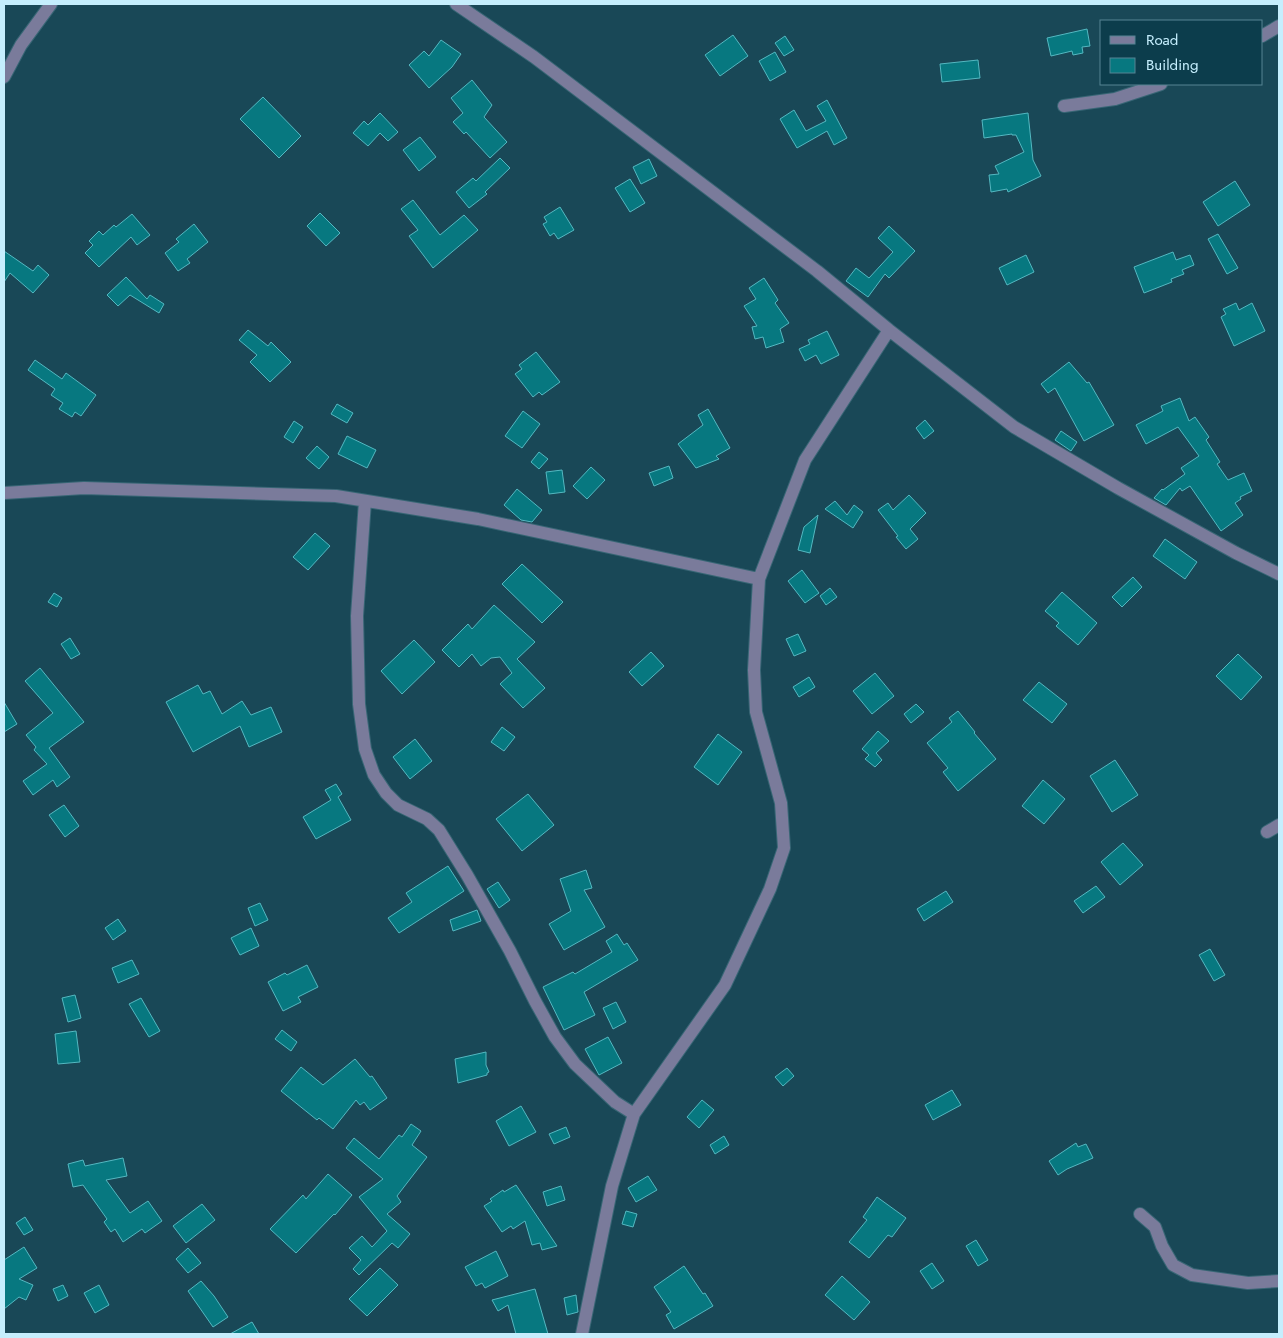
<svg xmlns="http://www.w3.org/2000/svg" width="1283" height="1338" font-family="Jost,sans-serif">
  <rect width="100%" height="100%" fill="#194857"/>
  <!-- building -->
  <path fill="#077880" stroke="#54b8c1" d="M1087,29L1090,46L1082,47L1083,53L1073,55L1072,51L1051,56L1047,38Z
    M733,35L748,56L720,76L705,55Z
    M785,36L794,50L784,56L775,43Z
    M441,40L461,54L452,67L429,88L409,65L424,51L429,56Z
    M775,52L786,72L770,81L759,61Z
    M978,60L980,78L942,82L940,64Z
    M472,80L492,105L484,117L507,142L490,158L466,132L464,134L453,122L463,113L451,98Z
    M263,97L301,136L279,158L240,119Z
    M827,100L847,138L834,145L827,131L797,148L780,119L794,110L806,131L826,121L817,106Z
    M380,113L398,132L388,141L380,133L368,146L353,133L364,121L368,125Z
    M1028,113L1033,160L1041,176L1008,192L1007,189L991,192L989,175L999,174L995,166L1024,152L1016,135H1012V134L984,138L982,120Z
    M420,137L436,157L419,171L403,150Z
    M500,158L510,168L485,192L487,194L469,208L456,192L473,178L476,181Z
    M649,159L657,176L641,184L633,167Z
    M630,179L645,203L630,212L615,188Z
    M1235,181L1250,205L1218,226L1203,202Z
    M413,200L440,235L464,215L478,230L433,268L409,236L418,230L401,209Z
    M560,207L574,230L558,239L554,233L550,236L543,224L547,222L544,217Z
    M320,213L340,233L326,246L307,226Z
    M132,214L150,235L137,245L131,237L99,267L85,253L93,245L89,241L99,231L103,235L114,225L116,227Z
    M194,224L208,242L187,259L190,263L178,271L165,253L179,242L176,239Z
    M889,226L915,251L889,278L885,274L868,297L846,281L856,268L869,278L893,252L878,238Z
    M1218,234L1238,268L1227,274L1208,239Z
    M4,251L33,271L38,265L49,275L33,293L10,273L4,282Z
    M1173,252L1176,260L1190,255L1194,265L1182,270L1184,274L1171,279L1172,282L1144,293L1134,267Z
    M1026,255L1034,272L1007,285L999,268Z
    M126,277L147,299L150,295L164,304L159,313L130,295L118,306L107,295Z
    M764,278L778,300L775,303L789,323L780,329L784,342L766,348L763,337L755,339L752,327L757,326L744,306L756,299L749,288Z
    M1236,303L1239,310L1252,303L1265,331L1234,346L1221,317L1226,314L1223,309Z
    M248,330L268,346L271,342L291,362L270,382L250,362L257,355L239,340Z
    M827,331L839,355L821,364L816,355L805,361L799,349L810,344L808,340Z
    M536,352L560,382L542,395L539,392L533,397L515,374L522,369L519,365Z
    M35,360L62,379L66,373L96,395L81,416L75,412L72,417L59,409L63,403L51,395L55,389L28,370Z
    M1069,362L1087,383L1089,382L1114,425L1084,441L1055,388L1048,393L1041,384Z
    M1180,398L1189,421L1195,417L1209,437L1206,440L1220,462L1217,464L1228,480L1244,473L1252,491L1240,497L1241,499L1235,503L1243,515L1221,531L1190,486L1182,491L1180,488L1166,505L1154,498L1162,489L1163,490L1185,474L1181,468L1199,456L1178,427L1146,444L1136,425L1163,411L1161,406Z
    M337,404L353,413L347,423L331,414Z
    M708,409L730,448L716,456L719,459L696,468L678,444L703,425L698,415Z
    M523,411L540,424L522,448L505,436Z
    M925,420L934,431L924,439L916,428Z
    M294,421L303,427L293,443L284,437Z
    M1061,431L1077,442L1071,451L1055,440Z
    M347,436L376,450L367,468L338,454Z
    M317,446L329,457L319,469L306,458Z
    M539,452L548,459L539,469L531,462Z
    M669,466L673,478L654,486L649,473Z
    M591,467L605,480L587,499L573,486Z
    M562,470L565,492L549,494L546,472Z
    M517,489L542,510L532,522L521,520L504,505Z
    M909,495L926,513L910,529L918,539L906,549L896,537L898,536L878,510L888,503L893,510Z
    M835,501L847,515L854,505L863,512L853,528L825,509Z
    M818,515L810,553L798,550L804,527Z
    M315,533L330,546L308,570L293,557Z
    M1165,539L1197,562L1185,579L1153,556Z
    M522,564L563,602L542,623L502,584Z
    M802,570L819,593L805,603L788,581Z
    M1133,577L1142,587L1122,607L1112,597Z
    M830,588L837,597L826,605L820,596Z
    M1062,592L1097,623L1078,645L1056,626L1059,623L1045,611Z
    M54,593L62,598L57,607L48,602Z
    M494,605L535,642L517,659L545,688L523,708L500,684L512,673L500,657L491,658L481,666L472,654L459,667L442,650L468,624L472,629Z
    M798,634L806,651L794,656L786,639Z
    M70,638L80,654L71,659L61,644Z
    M414,640L435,662L402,694L381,671Z
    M651,652L664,666L642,686L629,672Z
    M1238,654L1262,677L1241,700L1216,676Z
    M40,668L84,722L49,748L70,777L57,787L53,780L33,795L23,781L47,764L34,750L36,747L26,735L53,713L25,681Z
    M875,673L894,696L872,714L853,691Z
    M809,677L815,687L799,697L793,687Z
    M1039,682L1067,704L1052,723L1023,700Z
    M198,685L203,694L210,691L222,714L242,701L251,715L271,707L282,732L249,747L240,726L193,752L166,702Z
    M4,702L17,724L4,732Z
    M916,704L924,712L911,723L904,714Z
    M958,711L975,732L974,733L996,759L958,791L943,772L948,768L927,743L952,722L949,718Z
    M502,727L515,737L504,751L491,742Z
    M878,731L889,741L876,753L882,760L875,767L865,759L869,755L862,749Z
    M718,734L742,752L718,785L694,767Z
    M415,739L432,761L410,779L393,757Z
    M1115,760L1138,795L1112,812L1090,776Z
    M1043,780L1065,799L1044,824L1022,806Z
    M336,784L342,794L338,797L351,820L316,839L303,817L331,800L325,790Z
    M528,794L554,825L522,851L496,819Z
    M64,805L79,826L65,837L49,815Z
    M1123,843L1143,865L1120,885L1101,862Z
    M448,866L464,891L399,933L388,918L412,902L406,893Z
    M586,870L592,888L584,890L605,927L564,950L549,924L571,911L560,879Z
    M498,882L510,900L499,908L487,889Z
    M1096,886L1105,897L1083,913L1074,901Z
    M946,891L953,902L924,921L917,909Z
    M260,903L268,920L255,926L248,908Z
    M477,910L481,921L453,931L450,920Z
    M118,919L126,931L113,940L105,928Z
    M251,928L259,946L240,955L231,938Z
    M617,934L624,945L627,943L638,960L584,992L595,1015L564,1030L543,987L573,972L575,974L612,952L606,941Z
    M1210,949L1225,975L1214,981L1199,955Z
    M132,960L139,974L118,983L112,968Z
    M307,965L318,987L298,997L301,1002L283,1011L268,982L285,973L287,975Z
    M75,995L81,1018L68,1022L62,998Z
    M141,998L160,1031L149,1037L129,1004Z
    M616,1002L626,1022L613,1029L603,1008Z
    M282,1030L297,1042L291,1051L275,1039Z
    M76,1031L80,1062L58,1064L55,1034Z
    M608,1037L622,1063L599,1075L585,1049Z
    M486,1052V1065L489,1072L487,1073V1075L458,1083L455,1059Z
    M355,1059L370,1077L372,1076L387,1098L370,1110L364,1102L360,1105L356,1100L333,1129L319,1118L317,1120L281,1091L301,1067L323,1085Z
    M787,1068L794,1076L783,1086L775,1077Z
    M952,1090L961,1105L933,1120L925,1105Z
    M702,1100L714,1110L699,1128L687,1117Z
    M521,1106L536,1132L509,1146L496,1121Z
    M411,1124L421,1131L412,1145L427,1157L397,1196L401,1202L387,1214L410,1234L398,1248L392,1243L359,1275L353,1269L361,1260L349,1248L362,1236L372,1247L387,1231L359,1197L383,1179L346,1148L354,1138L379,1159L399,1135L402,1137Z
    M566,1127L570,1137L554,1144L549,1134Z
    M724,1136L729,1145L715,1154L710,1145Z
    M1076,1143L1078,1147L1086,1144L1093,1158L1067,1169L1058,1175L1049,1161Z
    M123,1158L127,1176L106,1180L130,1213L148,1201L162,1221L145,1233L142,1229L123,1242L115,1229L111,1232L104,1222L107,1219L83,1185L73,1187L68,1164L83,1160L85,1166Z
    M328,1174L352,1195L335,1215L334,1214L296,1253L270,1229L303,1195L306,1199Z
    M648,1176L657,1190L636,1202L628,1188Z
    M516,1185L557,1246L542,1250L540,1243L532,1245L525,1221L513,1229L511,1226L502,1232L484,1206L492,1201L490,1199L503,1190L504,1192Z
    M561,1186L565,1200L547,1206L543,1192Z
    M877,1197L906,1218L892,1237L888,1235L869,1258L849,1242L867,1220L863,1217Z
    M202,1204L215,1220L186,1243L173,1226Z
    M626,1211L637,1214L633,1227L622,1224Z
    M25,1217L33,1230L24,1235L16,1223Z
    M976,1240L988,1260L978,1266L966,1246Z
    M24,1247L37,1268L19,1279L33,1285L26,1300L19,1297L4,1309V1260Z
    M188,1248L201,1263L188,1273L176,1259Z
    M496,1251L508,1276L485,1288L482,1283L476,1286L465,1267Z
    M932,1263L944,1281L932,1289L920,1271Z
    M684,1266L703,1294L705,1293L713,1306L674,1329L666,1315L671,1312L654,1287Z
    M380,1268L398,1285L367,1316L349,1299Z
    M842,1276L870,1302L854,1320L825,1295Z
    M201,1281L214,1296L228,1317L213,1327L188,1291Z
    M63,1285L68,1296L58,1301L53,1289Z
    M99,1285L109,1305L95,1313L84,1293Z
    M535,1289L548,1334H516L508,1305L498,1311L492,1300Z
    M576,1295L578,1312L567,1315L564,1298Z
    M252,1322L259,1334H230Z"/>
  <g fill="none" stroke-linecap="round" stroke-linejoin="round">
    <defs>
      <path id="minor" d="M456,4L534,57L817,271L889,330L1014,427L1118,488L1236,553L1279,574
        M1262,36L1279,26
        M4,77L21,45L51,4
        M1064,106L1115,99L1161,84
        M4,493L84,488L336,496L478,519L759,579
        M365,501L357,616L359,704L365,749L374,775L386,793L398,805L427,819L439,830L467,875L510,951L535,1001L555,1037L575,1064L615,1102L634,1114
        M1267,832L1279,825
        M1140,1214L1155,1227L1162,1246L1173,1265L1192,1275L1248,1283L1279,1281
        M582,1334L612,1186L634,1114L725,985L770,889L784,848L781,803L756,712L754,670L759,579L805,460L889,330"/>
    </defs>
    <!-- minor casing -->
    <use href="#minor" stroke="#386675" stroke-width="14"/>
    <!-- minor -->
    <use href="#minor" stroke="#7a7b9b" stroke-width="12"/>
  </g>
  <!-- border -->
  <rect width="1283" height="1338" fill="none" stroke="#c5eefd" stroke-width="10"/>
  <!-- legend -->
  <rect x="1100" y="20" width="162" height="65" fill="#0c3d4c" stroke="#568493"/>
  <rect x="1110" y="36" width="25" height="8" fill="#7a7b9b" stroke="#568493"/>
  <text x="1146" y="45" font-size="15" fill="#c5eefd">Road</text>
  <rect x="1110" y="58" width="25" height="15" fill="#077880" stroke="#568493"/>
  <text x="1146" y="70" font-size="15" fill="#c5eefd">Building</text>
</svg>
